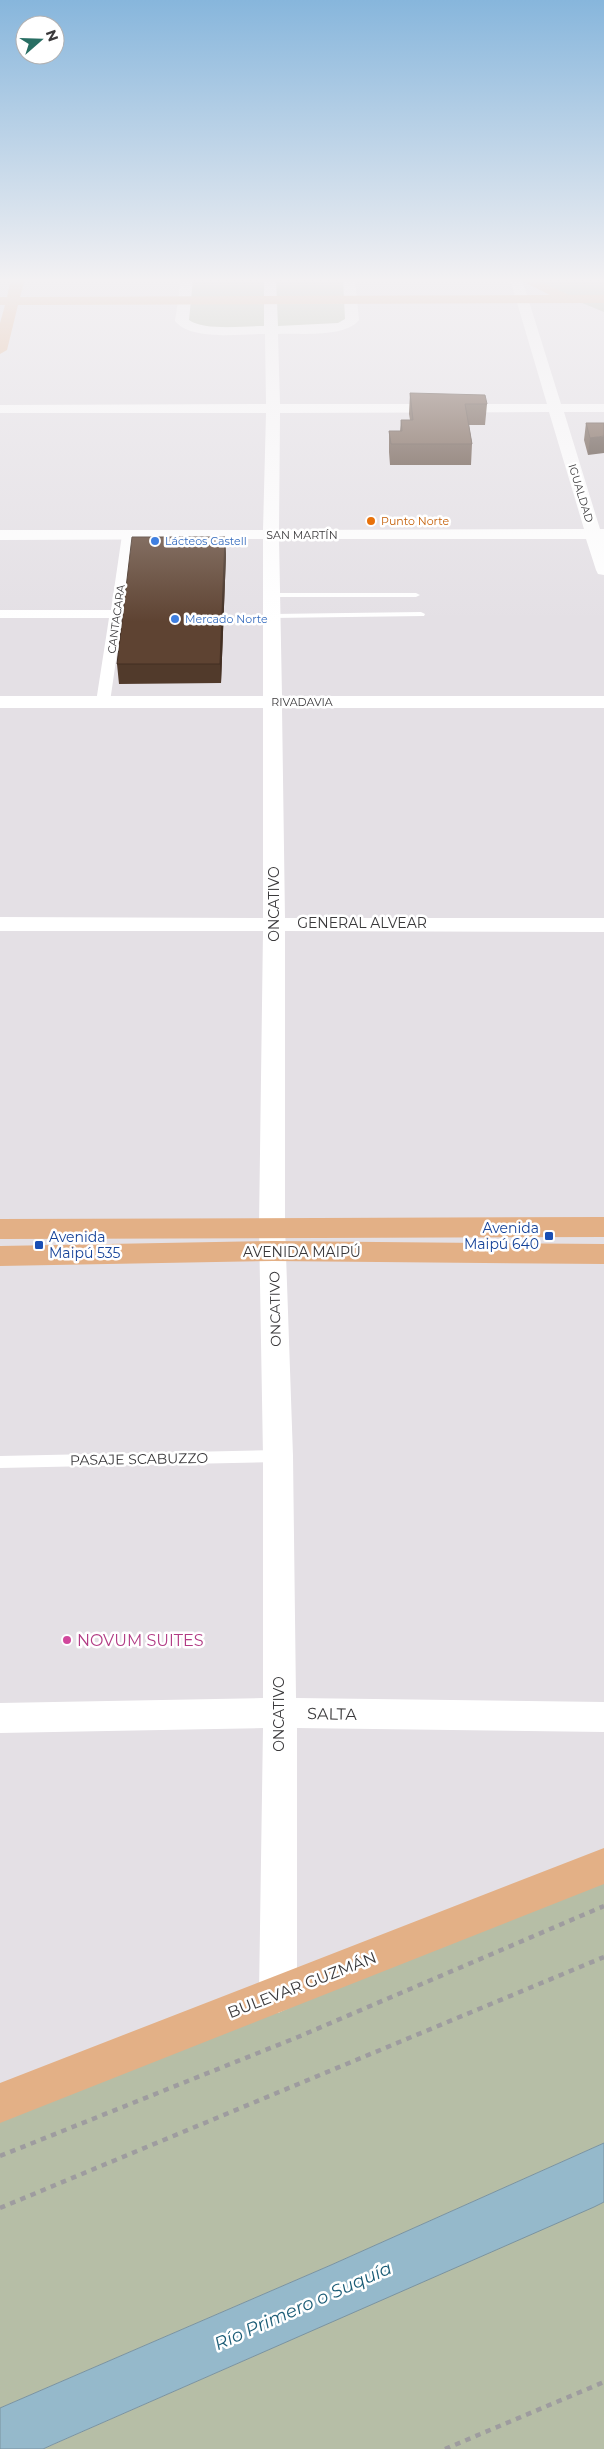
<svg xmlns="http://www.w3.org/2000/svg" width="604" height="2449" font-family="Montserrat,sans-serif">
  <rect width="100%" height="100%" fill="#e4e0e5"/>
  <!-- green -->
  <path fill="#b6bea6" d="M187,279H349L352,320L335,328L190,327L183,301Z
    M524,279H604V312Z
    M604,1866V2143L331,2265L0,2408V2103Z
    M604,2202V2449H43Z"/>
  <!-- water -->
  <path fill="#95b9cb" stroke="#7a93a0" d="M604,2143V2202L594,2207L54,2444L43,2449H0V2408L331,2265Z"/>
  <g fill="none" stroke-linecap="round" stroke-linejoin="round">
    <!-- path -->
    <path stroke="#9e9c9f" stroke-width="4.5" stroke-dasharray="5.5 5.5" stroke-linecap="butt" d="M0,2156L298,2037L604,1906
      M0,2208L604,1957
      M445,2449L604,2382"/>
    <!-- service -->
    <path fill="#fff" fill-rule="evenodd" d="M268,593H416L420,595L416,597H271L267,595Z
      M421,612L425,614L424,616L272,618L268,616L272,614Z
      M278,1450L283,1452L285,1456L283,1460L278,1462L0,1468V1456Z"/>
    <!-- pedestrian -->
    <path fill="#fff" fill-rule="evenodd" d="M128,532L134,535L110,702L103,706L96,702L109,618H0V610H111L122,535Z"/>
    <!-- minor -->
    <path fill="#fff" fill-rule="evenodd" d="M181,279H193L189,320C204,331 245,326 264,326V279H276L278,326L338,323L345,319L343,279H355L359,320C345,338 299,333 278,334L280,404H547L510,279H522L561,404H604V412H564L600,529H604V575L598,574L596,570L586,539H279L282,696H604V708H282L285,918H604V932L285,931V1226L293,1456L296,1698L604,1702V1732L297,1728V1994L291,2007L278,2013L265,2007L259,1994L263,1728L0,1733V1703L263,1698V1456L259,1226L263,931H0V917L263,918V708H0V696H263V539L0,540V530H263L266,413H0V405L266,404L265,334C241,334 191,341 175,321ZM549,412L584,529L279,530L280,413Z"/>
    <!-- primary -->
    <path fill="#e3b086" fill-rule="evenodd" d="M11,279H25L20,297L550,295L518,279H535L569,295H604V303L18,305L7,350L0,354V323L5,305H0V297H7Z
      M604,1217V1237L0,1239V1219Z
      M273,1241L604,1244V1264L273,1261L0,1266V1246Z
      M604,1848V1884L0,2123V2083Z"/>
  </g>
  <!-- wall -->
  <path fill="#513a2b" d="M410,393L487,404L485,425H469L472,444L471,465H390L389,452V431H400L401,420H410L409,414Z
    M586,423H604L588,455L584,440Z
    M225,537L226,555L221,683L119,684L117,664Z"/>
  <!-- shaded-wall -->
  <path fill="#422f23" d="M604,436V453L588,455L590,438Z
    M225,537L226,555L221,683L220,664Z"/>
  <!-- building -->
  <path fill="#5e4332" stroke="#422f23" d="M410,393L485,395L487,404H465L472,444H391L389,431H402L401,420H413Z
    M586,423H604V436L590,438Z
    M132,537H225L220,664H117Z"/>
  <!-- sky -->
  <linearGradient id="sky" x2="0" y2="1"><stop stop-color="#87b6dc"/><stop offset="0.45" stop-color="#f3f1f3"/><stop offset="1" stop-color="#f3f1f3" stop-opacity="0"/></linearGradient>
  <rect width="604" height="622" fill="url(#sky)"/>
  <!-- markers -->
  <circle fill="#e8710a" stroke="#fff" stroke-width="2" cx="371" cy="521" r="5"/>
  <g fill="#3f7fe0" stroke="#fff" stroke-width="2">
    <circle cx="155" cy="541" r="5"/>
    <circle cx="175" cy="619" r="5"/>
  </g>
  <g fill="#1a4fb4" stroke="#fff" stroke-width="2">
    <rect x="544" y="1231" width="10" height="10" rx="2.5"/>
    <rect x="34" y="1240" width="10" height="10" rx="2.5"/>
  </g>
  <circle fill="#d1479c" stroke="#fff" stroke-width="2" cx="67" cy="1640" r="5"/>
  <g text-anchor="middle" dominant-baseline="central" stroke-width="5" stroke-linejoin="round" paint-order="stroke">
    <!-- far-street labels -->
    <g font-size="11" fill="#3a393b" stroke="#fff">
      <text transform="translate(581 493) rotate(73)">IGUALDAD</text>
      <text x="302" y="535">SAN MARTÍN</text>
      <text transform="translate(116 619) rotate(-82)">CANTACARA</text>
      <text x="302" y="702">RIVADAVIA</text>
    </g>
    <!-- far-food labels -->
    <g font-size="11" fill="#c56008" stroke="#fff" text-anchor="start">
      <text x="381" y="521">Punto Norte</text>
    </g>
    <!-- far-shop labels -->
    <g font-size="11" fill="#366cbe" stroke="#fff" text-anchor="start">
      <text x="165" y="541">Lácteos Castell</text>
      <text x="185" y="619">Mercado Norte</text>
    </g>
    <!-- street labels -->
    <g font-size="14" fill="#3a393b" stroke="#fff">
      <text transform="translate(274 904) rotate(-90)">ONCATIVO</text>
      <text x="362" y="923">GENERAL ALVEAR</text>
      <text x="302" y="1252">AVENIDA MAIPÚ</text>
      <text transform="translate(275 1309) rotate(-91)">ONCATIVO</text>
      <text transform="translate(139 1459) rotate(-1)">PASAJE SCABUZZO</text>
      <text transform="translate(279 1714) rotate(-90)">ONCATIVO</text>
    </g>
    <!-- transit labels -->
    <g font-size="14" fill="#164399" stroke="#fff" text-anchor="end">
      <text x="539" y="1228">Avenida<tspan x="539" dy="16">Maipú 640</tspan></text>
      <text x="49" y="1237" text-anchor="start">Avenida<tspan x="49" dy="16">Maipú 535</tspan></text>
    </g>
    <!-- near-hotel labels -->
    <g font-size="16" fill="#b23c85" stroke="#fff" text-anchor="start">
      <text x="77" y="1640">NOVUM SUITES</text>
    </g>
    <!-- near-street labels -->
    <g font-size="16" fill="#3a393b" stroke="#fff">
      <text transform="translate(332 1714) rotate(1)">SALTA</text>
      <text transform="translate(302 1985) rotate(-21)">BULEVAR GUZMÁN</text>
    </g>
    <!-- near-water labels -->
    <g font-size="18" font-style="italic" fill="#1b5c76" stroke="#fff">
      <text transform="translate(303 2306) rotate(-24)">Río Primero o Suquía</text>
    </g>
  </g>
  <!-- north arrow -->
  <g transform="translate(40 40) rotate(70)"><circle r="24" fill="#ffffff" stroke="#b0b0b1"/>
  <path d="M0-4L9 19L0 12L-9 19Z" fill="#286e63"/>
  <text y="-8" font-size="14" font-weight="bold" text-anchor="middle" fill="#3a393b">N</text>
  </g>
</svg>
